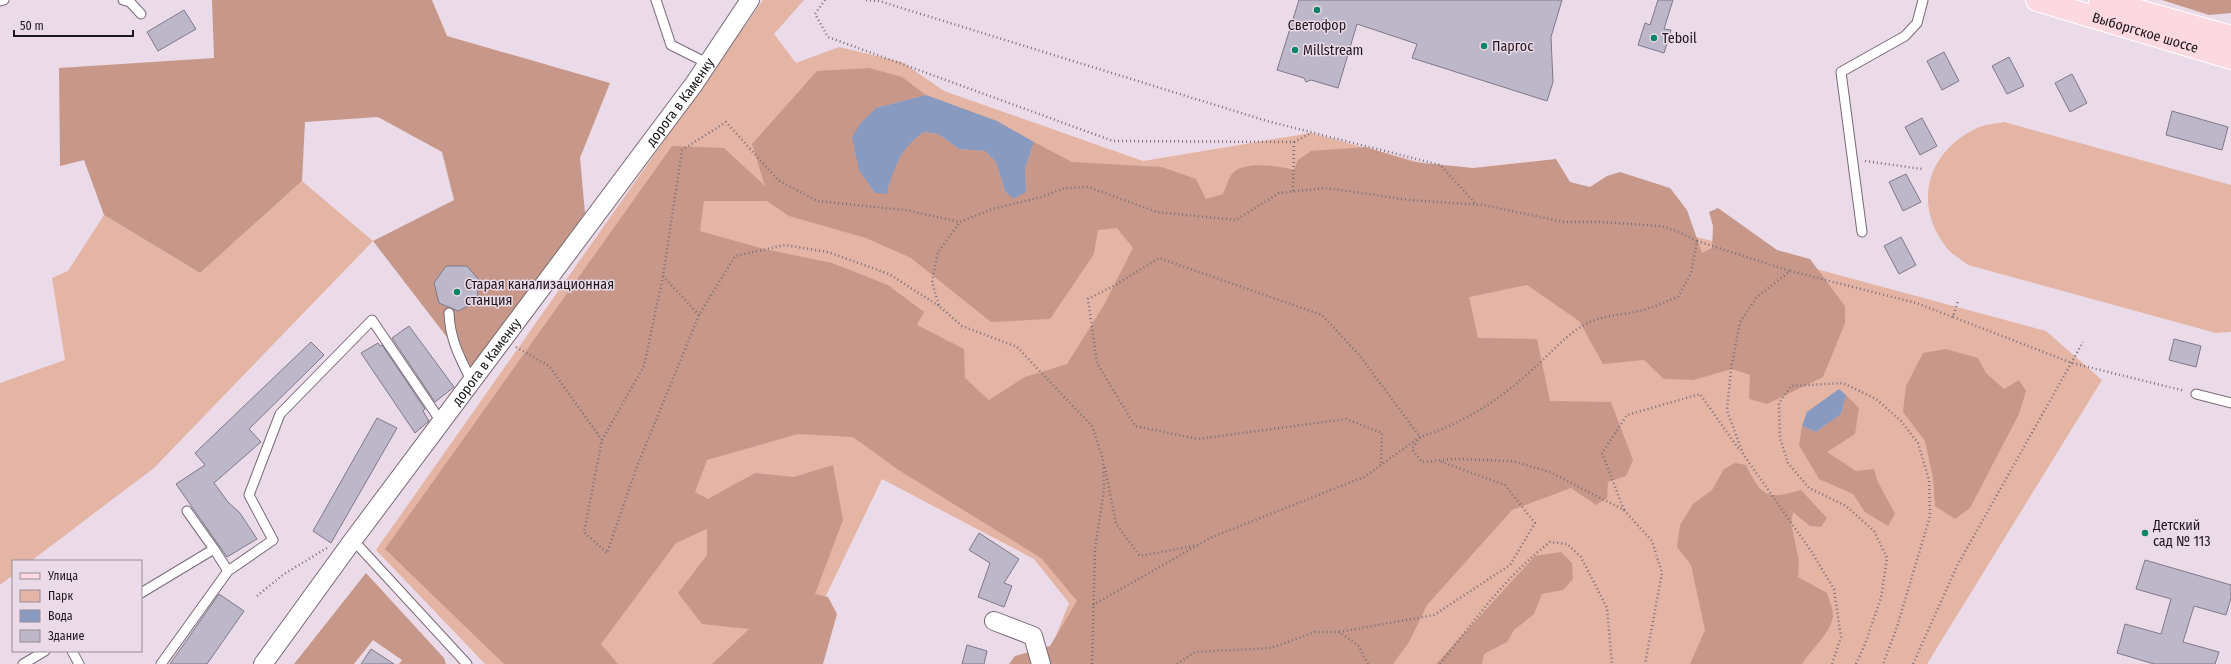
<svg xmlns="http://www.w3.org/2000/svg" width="2231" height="664" font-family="'Fira Sans Condensed',sans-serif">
  <rect width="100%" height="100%" fill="#ebdbe8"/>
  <!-- green -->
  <path fill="#e4b4a5" d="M763,0H804L774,34L796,63L839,47L902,62L944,91L1143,161L1311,133L2046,331L2102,380L1927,664H1050L1049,653L1069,603L1034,559L882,479L793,664H485L376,550Z
    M2004,122L2231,185V332L2216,333L1968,265C1961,259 1951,254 1946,247C1912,203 1928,151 1977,128C1985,124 1996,124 2004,122Z
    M302,181L373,241L154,468L31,561H13V575L0,585V383L65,360L52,278L68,271L104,215L200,273Z"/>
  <!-- forest -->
  <path fill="#c79889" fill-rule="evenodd" d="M212,0H432L447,36L610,83L580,158L585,213L473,371L373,241L454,200L442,152L378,117L305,122L302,181L200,273L104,215L84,160L60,166L59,68L214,58Z
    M2162,0H2231V13L2209,15Z
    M869,68L902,77L926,95L876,108L887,194L892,173L909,142L924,132L938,134L959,149L985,151L996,162L1005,191L1026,192L1025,169L1034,142L1072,162L1162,167L1196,179L1206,199L1223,194C1226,188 1228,179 1232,174C1243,160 1279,166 1294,170L1298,160L1311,151L1366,147L1414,162L1473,168L1556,159L1570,182L1590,187L1607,176L1620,172L1670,188L1687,210L1702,253L1712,248L1713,226L1709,212L1718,208L1777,250L1810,259L1845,306V323L1823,377L1767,404L1749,399L1750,375L1732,369L1693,380L1664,379L1644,360L1603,364L1579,321L1527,285L1469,297L1478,338L1537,339L1550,401L1611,402L1633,460L1626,476L1608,482L1607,498L1596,505L1571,488L1512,510L1427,605L1409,642L1393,664H1009L1015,656L1050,646L1077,601L1041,558L897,469L853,437L798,434L707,460L695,492L708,499L755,473L794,477L833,465L843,520L815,594L828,597L837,614L823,664H712L749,629L702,624L678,593L707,555V529L676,543L601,644L618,664H504L385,549L672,146L724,148L765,186L752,144L817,71ZM704,201H767L789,216L866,238L911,258L991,322L1050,319L1094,254L1098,230L1117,228L1133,248L1104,305L1067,364L1025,377L989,400L965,378L964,349L917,325L924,312L888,285L832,263L764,249L700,231Z
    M1946,349L1978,358L1986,373L2004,389L2019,380L2026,391L2019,414L1970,508L1955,519L1935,506L1933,478L1925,441L1903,412L1906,386L1923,353Z
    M1846,395L1859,408L1855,434L1827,452L1856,471L1874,469L1877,480L1895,514L1888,526L1865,512L1853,494L1819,479L1799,445L1802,426L1816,432L1841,414Z
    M1735,463L1746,465C1762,497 1766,500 1801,490L1827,518L1821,527L1810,526L1793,512L1791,523L1799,561L1798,577L1827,593C1829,600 1833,608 1833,615C1833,630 1811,650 1802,664H1690L1705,630L1691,565L1677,547L1680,525L1693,504L1712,490L1724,469Z
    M1561,552L1572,563L1573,579L1563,590L1542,594L1534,614L1514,630L1507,642L1484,654L1482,664H1436L1535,556Z
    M366,573L444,658L446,664H399L402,660L373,640L354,664H294Z"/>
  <!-- water -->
  <path fill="#899ac1" d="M926,95L997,121L1034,142L1025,169L1026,192L1013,199L1005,191L996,162L985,151L959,149L938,134L924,132C902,146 893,169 887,194L875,193L859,170L852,137L860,124L876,108Z
    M1839,389L1846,395L1841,414L1816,432L1802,426L1807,412Z"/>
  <!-- building -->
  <path fill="#bdb8c9" stroke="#7e7889" d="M1299,0H1562L1551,37L1553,82L1547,101L1412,58L1417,44L1357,24L1338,88L1311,80L1306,82L1304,78L1277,70Z
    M1658,0H1673L1664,29L1671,30L1664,53L1638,45L1645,23L1650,25Z
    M184,10L196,29L158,51L147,32Z
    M1944,52L1959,81L1942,90L1927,61Z
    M2009,57L2024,86L2007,94L1992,66Z
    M2072,74L2087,103L2070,112L2055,83Z
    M2172,111L2228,127L2222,150L2166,135Z
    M1922,118L1937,146L1920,155L1905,127Z
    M1906,174L1921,202L1903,211L1889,182Z
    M1901,237L1916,265L1899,274L1884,246Z
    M446,266H467L480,281L476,302L458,311L439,303L434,283Z
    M409,326L454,387L435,402L392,338Z
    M2174,339L2201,346L2196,367L2169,360Z
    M311,342L324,355L249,429L261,442L214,483L228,502L240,513L257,539L227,557L176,484L205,465L195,453Z
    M378,343L380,346L382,345L425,409L423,411L429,421L415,433L361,353Z
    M377,418L397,428L331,543L313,531Z
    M979,533L1019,559L1004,583L1012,586L1004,607L978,597L990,563L969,550Z
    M2145,560L2231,585V598L2226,615L2194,606L2183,642L2219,652L2215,664H2154L2117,653L2125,624L2161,634L2171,599L2136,589Z
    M219,594L244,611L207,664H170Z
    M967,645L987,651L984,664H962Z
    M371,649L394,664H361Z"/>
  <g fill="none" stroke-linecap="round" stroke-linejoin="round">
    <defs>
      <path id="service" d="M123,0L130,2L141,14
        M656,0L671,45L707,63
        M0,1L4,0
        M1862,232L1841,72L1905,36L1917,23L1923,0
        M449,313C450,340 460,358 472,382
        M2196,394L2231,403
        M187,511L214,549
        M353,540L467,664
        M228,571L273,540L249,495L280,414L372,320L442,423
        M141,593L214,549L228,571L161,664
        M72,651L79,664
        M23,664L45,651"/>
      <g id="minor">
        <path d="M994,621L1033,636L1041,664"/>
        <path id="s1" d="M263,664L353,540L694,84L750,0"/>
      </g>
      <g id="primary">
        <path id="s2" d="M2037,0L2231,58"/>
        <path d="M2100,0L2231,37"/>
      </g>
    </defs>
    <!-- service casing -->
    <use href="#service" stroke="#796a76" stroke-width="11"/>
    <!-- minor casing -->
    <use href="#minor" stroke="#796a76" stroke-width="20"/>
    <!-- primary casing -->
    <use href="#primary" stroke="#fff" stroke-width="24"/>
    <!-- path -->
    <path stroke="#7b7078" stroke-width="2.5" stroke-dasharray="1 3" stroke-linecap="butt" d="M825,0L815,14L828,37L1113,141L1294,142L1293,191
      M866,0L879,1L1267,121L1440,165L1476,204
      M1294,142L1311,133
      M1865,161L1922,169
      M1697,241L1790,271
      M699,315L663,276L682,150L726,122L778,180L817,201L905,210L960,222
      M1953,317L2072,363L2185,391
      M516,347L549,366L602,440L584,532L607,553L636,469L699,315L735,256L785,245L828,252L889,274L939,306
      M602,440L644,366L663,276
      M1105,467L1116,524L1140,556L1198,545
      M1624,510L1602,453L1627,415L1700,394L1740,451
      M257,596L284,574L327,548
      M1093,605L1212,537L1364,477L1420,437L1360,356L1322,315L1159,258L1117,284L1088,299L1097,363L1135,426L1198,439L1346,419L1382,433L1381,465
      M1339,632L1434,615L1510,565L1535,523L1505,485L1439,461
      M1092,664L1095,550L1104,490L1103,459L1092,426L1017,347L962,326L939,306L932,282L938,252L960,222L992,209L1042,197L1064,188L1088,187L1157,212L1236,220L1279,193L1327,188L1409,200L1483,205L1564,222H1602L1660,226L1677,231L1697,241L1691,273L1678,297C1667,301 1657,306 1646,309C1628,315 1607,314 1590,322C1568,332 1551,353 1534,368C1501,399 1463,424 1420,437L1412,449L1422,462L1454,459L1512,461L1550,472L1624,510L1652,541L1662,573L1645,664
      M1177,664L1195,652L1271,648L1315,632H1339L1358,645L1368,664
      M1440,664C1474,621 1506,576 1550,542L1567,544L1581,557L1607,608L1612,664
      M1832,664L1841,637L1834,589L1811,551L1743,454L1727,410L1731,369L1740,322L1757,297L1790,271L1916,303L1953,317L1958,301
      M1856,664L1865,644L1881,598L1887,558L1874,531L1846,506L1809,488L1788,463L1780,438L1779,403L1791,386L1843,383L1876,399L1901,421L1918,443L1929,480L1930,516L1897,627L1883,664
      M1913,664L1957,566L2083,342"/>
    <!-- service -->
    <use href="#service" stroke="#fff" stroke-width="9"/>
    <!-- minor -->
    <use href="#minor" stroke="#fff" stroke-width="18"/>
    <!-- primary -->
    <use href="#primary" stroke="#fcd9e0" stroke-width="22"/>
  </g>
  <!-- markers -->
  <g fill="#0a8465" stroke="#ebdbe8" stroke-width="1.5">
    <circle cx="1317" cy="10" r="4"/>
    <circle cx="1654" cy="38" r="4"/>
    <circle cx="1484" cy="46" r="4"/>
    <circle cx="1295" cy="50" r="4"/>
    <circle cx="457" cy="292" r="4"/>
    <circle cx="2145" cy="533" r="4"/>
  </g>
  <g text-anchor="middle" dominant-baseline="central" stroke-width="3" stroke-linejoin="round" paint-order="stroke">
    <!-- poi labels -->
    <g font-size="14" fill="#1d171b" stroke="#ebdbe8" text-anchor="start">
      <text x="1317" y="25" text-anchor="middle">Светофор</text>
      <text x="1662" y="38">Teboil</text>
      <text x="1492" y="46">Паргос</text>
      <text x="1303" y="50">Millstream</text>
      <text x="465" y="284">Старая канализационная<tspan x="465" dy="16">станция</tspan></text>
      <text x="2153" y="525">Детский<tspan x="2153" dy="16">сад № 113</tspan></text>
    </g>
    <!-- street labels -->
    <g font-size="14" fill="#1d171b" stroke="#ebdbe8">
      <text stroke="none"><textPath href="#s2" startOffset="113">Выборгское шоссе</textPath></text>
      <text stroke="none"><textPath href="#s1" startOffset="700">дорога в Каменку</textPath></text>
      <text stroke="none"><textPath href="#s1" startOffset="376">дорога в Каменку</textPath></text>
    </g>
  </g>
  <!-- legend -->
  <rect x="12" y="560" width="130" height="92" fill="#ebdbe8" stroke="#998d96"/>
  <rect x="20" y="573" width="20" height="6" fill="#fcd9e0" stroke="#998d96"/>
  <text x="48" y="580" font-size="12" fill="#1d171b">Улица</text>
  <rect x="20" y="590" width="20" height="12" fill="#e4b4a5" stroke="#998d96"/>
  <text x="48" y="600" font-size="12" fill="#1d171b">Парк</text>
  <rect x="20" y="610" width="20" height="12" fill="#899ac1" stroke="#998d96"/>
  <text x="48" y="620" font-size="12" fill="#1d171b">Вода</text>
  <rect x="20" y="630" width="20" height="12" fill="#bdb8c9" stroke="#998d96"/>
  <text x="48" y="640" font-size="12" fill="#1d171b">Здание</text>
  <!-- scale -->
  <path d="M14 30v6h119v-6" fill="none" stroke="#1d171b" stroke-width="2"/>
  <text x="20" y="30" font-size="12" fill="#1d171b" stroke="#ebdbe8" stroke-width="3" paint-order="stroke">50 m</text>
</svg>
